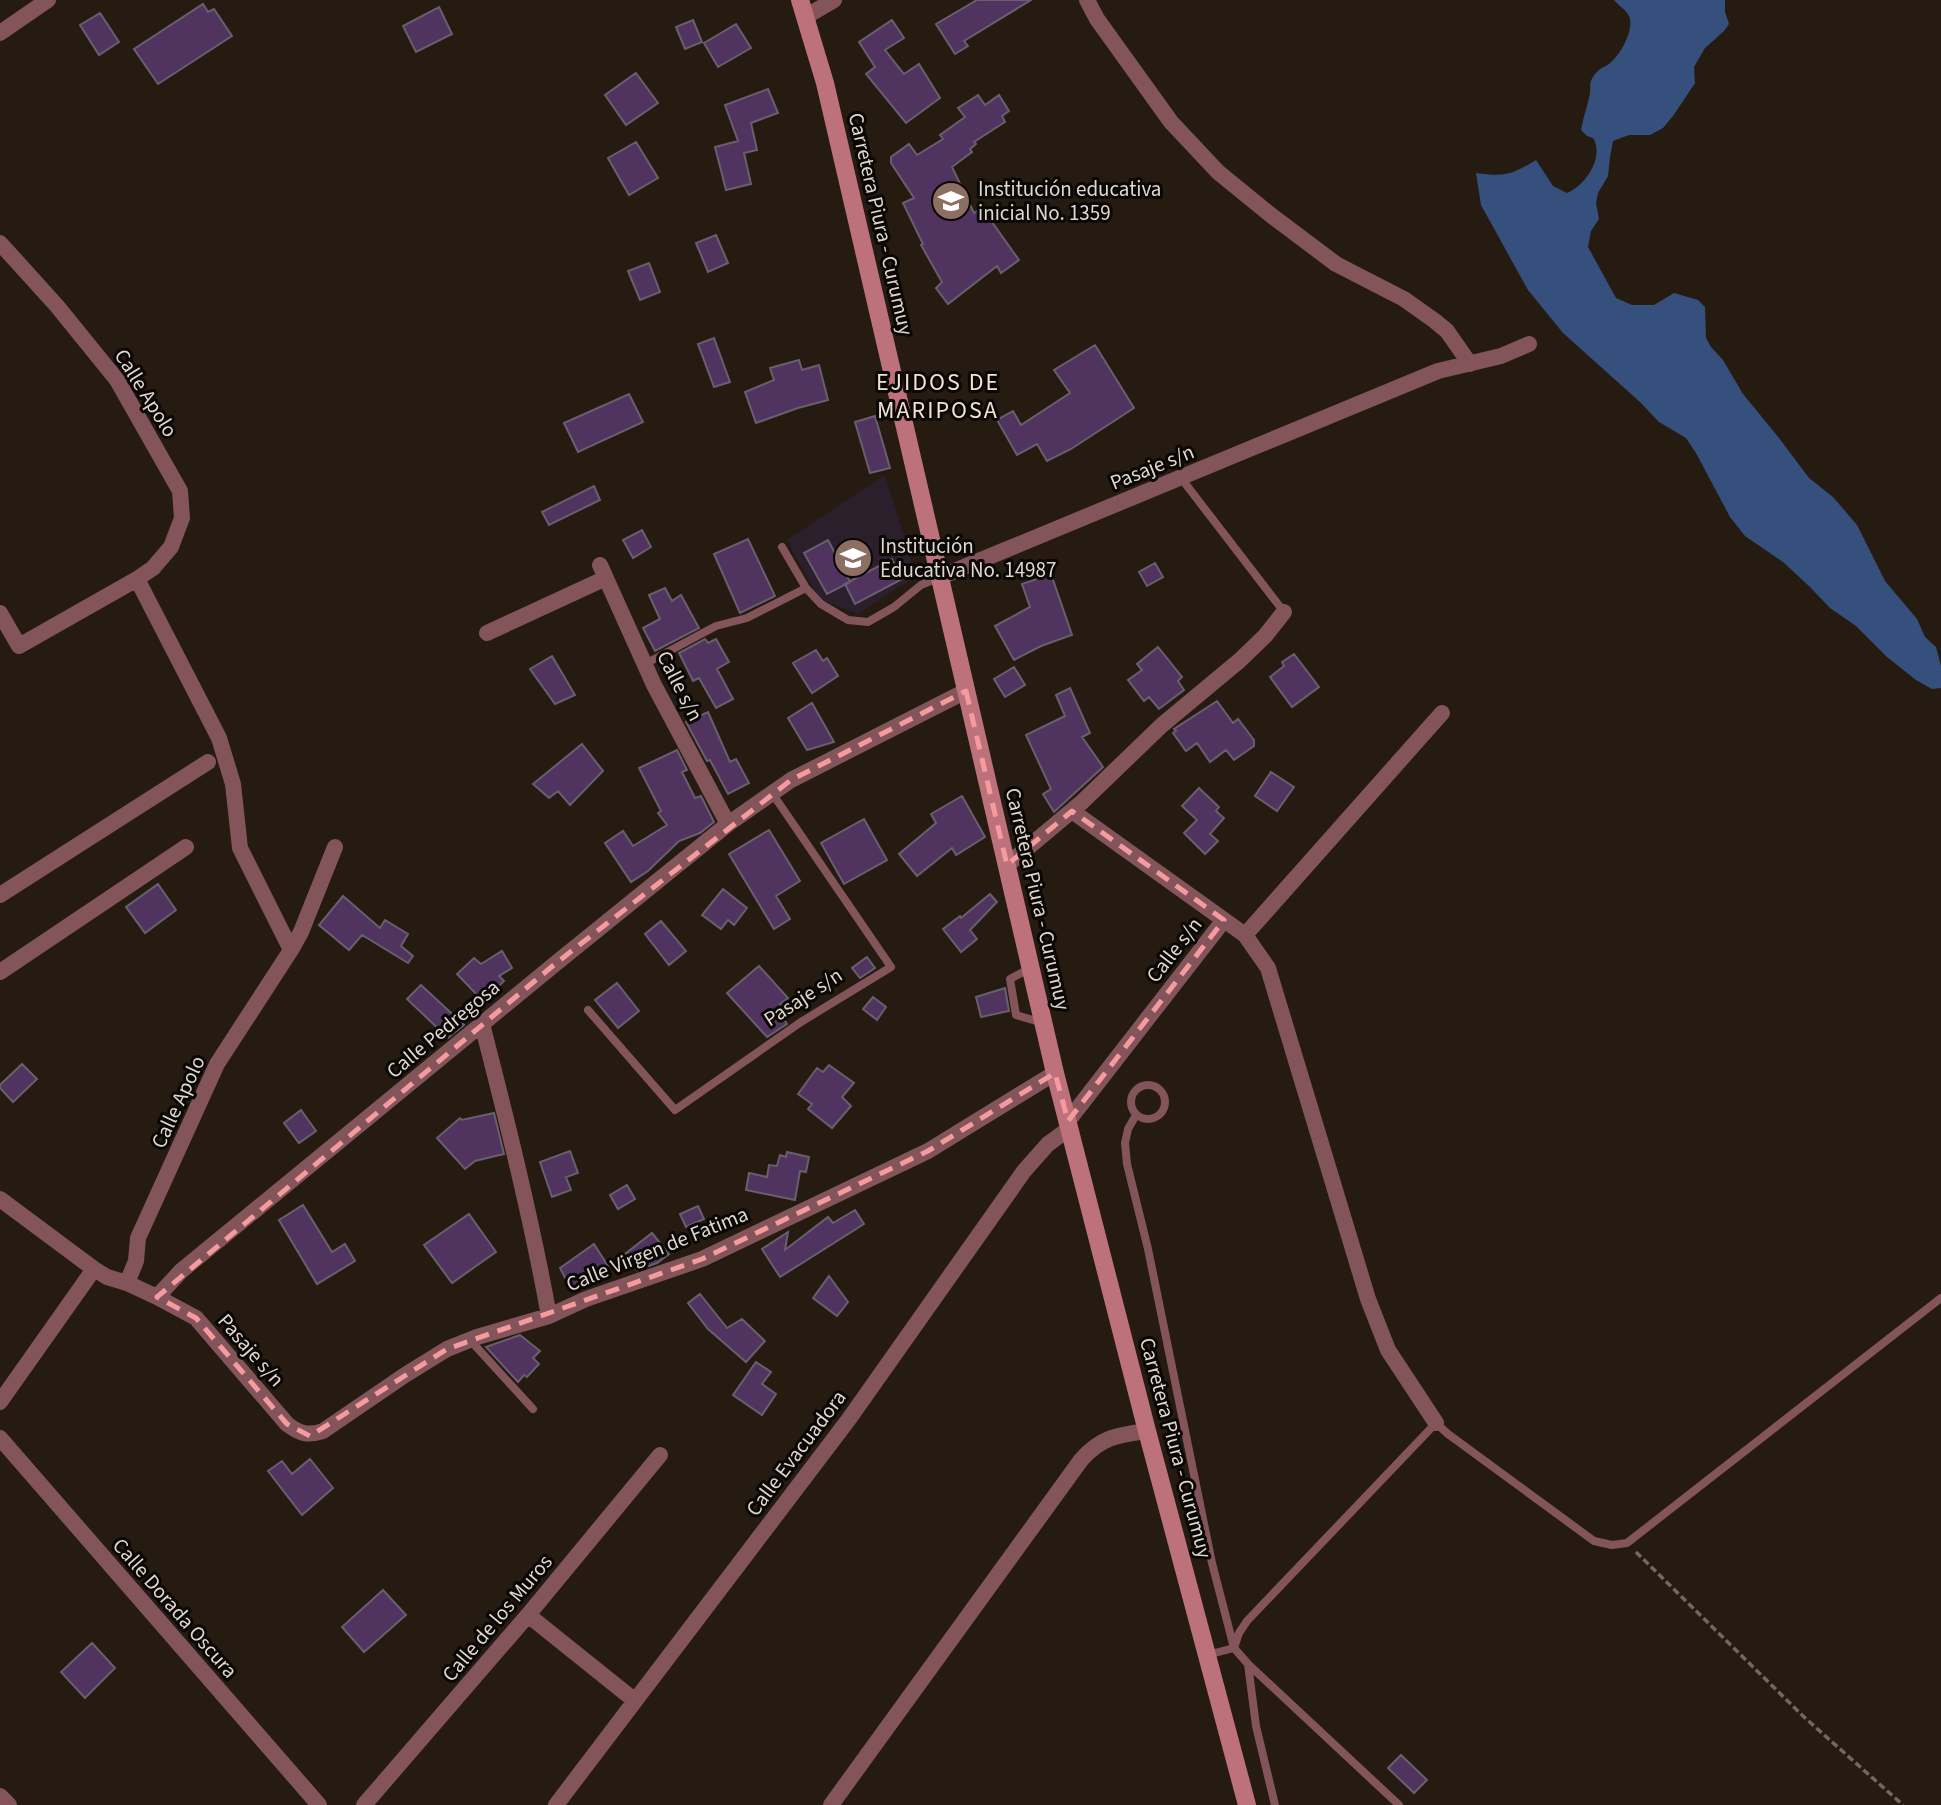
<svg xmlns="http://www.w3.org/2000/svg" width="1941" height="1805" font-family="'Source Sans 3',sans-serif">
  <rect width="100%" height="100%" fill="#251b11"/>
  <!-- education -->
  <path fill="#2c1f2c" d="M885,475L916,576L858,614L819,599L787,540Z"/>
  <!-- water -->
  <path fill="#36507d" d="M1614,0H1725V12L1729,24L1724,31L1705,48L1694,67L1695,83L1673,116L1663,128L1650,135H1629L1613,141L1610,157L1608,176L1598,193L1596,203L1599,219L1591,231L1588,247L1616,298L1632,305H1654L1674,293L1698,300L1705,307L1706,338L1711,347L1723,360L1743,394L1779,438L1809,478L1833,497L1857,525L1885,581L1917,619L1925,637L1936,647L1941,666V688L1932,689L1916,680L1887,657L1856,626L1830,608L1810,587L1783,562L1745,536L1730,517L1696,453L1686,438L1659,422L1640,402L1563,333L1528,290L1481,205L1476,173C1505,177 1511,175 1536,160L1553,186L1567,193C1585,186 1605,157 1593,138L1587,136L1581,130C1583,117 1588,105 1590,93C1591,86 1589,83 1593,77C1599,68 1601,69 1609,64C1620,56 1635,29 1629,16C1626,10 1618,5 1614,0Z"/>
  <!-- building -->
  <path fill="#50335f" stroke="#685f6e" stroke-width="2" d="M977,0H1031L964,41L968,46L955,54L936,24Z
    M203,4L208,12L214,9L232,36L158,84L134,49Z
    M439,7L452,34L416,52L403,26Z
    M100,13L119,42L99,55L80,25Z
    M693,20L702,42L685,49L676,27Z
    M892,20L904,38L885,50L904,74L919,64L940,98L906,123L866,74L875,67L859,42Z
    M736,24L751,48L718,67L704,43Z
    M636,73L658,103L626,125L605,95Z
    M768,89L778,113L751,123L757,150L744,153L751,184L726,190L715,147L738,141L725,105Z
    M978,95L985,105L999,95L1009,111L1002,116L1005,122L974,142L976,144L970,149L972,152L952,167L974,213L982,208L1019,260L1001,273L997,266L948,304L936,288L942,282L921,245L923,244L903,203L914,198L891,163V157L909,144L917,155L943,139L940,135L965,117L958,108Z
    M636,142L658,178L629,195L608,158Z
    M716,235L728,263L708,272L696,243Z
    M649,263L660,292L640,300L628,271Z
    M714,338L730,382L714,387L698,344Z
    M1095,345L1134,408L1071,449L1047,461L1037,444L1017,455L997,420L1013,411L1021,425L1070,393L1054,370Z
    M799,360L802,370L819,365L828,400L798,408L756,423L745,392L774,380L770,368Z
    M629,394L643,422L578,452L564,423Z
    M875,416L890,468L870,473L855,422Z
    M594,486L600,500L549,525L542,512Z
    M642,530L651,547L633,558L623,540Z
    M748,539L775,596L740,613L714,554Z
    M828,540L850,582L827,594L804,553Z
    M892,559L902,579L855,604L845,584Z
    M1155,563L1163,577L1147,586L1139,572Z
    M1051,574L1072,635L1041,646L1014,660L995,626L1030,607L1022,584Z
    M665,588L672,601L681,595L699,628L655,651L643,628L660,619L649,595Z
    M705,639L708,643L716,639L729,662L717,669L733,699L716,708L699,678L693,681L679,653Z
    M1158,647L1182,677L1178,681L1184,690L1159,709L1149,697L1144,701L1128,680L1142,670L1137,664Z
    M816,650L823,661L827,658L838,676L812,693L793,663Z
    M1294,654L1319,687L1292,707L1270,677L1284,666L1282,662Z
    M552,656L575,695L555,704L530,669Z
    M1014,667L1025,685L1005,697L994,679Z
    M1070,688L1090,733L1082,737L1103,767L1054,812L1043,794L1051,789L1026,735L1065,716L1056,695Z
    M1217,701L1233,723L1238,719L1254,740V746L1234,760L1226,750L1210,762L1197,743L1186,751L1173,733L1176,731L1174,729Z
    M812,703L834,742L807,750L788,718Z
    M708,712L730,762L736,759L749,783L728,794L710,760L707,761L686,722Z
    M582,744L603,771L570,805L558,791L549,798L533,784Z
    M677,750L687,770L682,772L695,798L701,796L714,822L700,833L679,841L648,871L631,882L605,843L623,831L633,846L667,825L658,813L661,811L639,768Z
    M1271,772L1294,787L1277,811L1255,796Z
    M1199,788L1219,807L1216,811L1224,818L1210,834L1218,841L1205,854L1184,833L1197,820L1182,806Z
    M962,796L985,837L956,855L952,848L917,876L899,854L936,823L931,814Z
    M864,819L887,860L844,884L821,843Z
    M769,830L800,881L776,896L790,919L774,929L729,854Z
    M158,884L176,910L145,933L126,907Z
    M723,889L747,908L734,925L728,920L721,929L702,915Z
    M990,894L997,902L970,930L977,939L961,952L943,929L960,916L961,918Z
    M343,896L380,928L385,920L408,934L401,946L413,956L408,963L362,935L349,950L319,925Z
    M661,921L686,951L669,965L645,934Z
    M502,951L512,968L499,976L504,981L483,1001L457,974L474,958L481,964Z
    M867,957L875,968L860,978L852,968Z
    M759,966L788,998L780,1004L788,1012L782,1017L787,1024L767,1037L727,993Z
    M617,983L639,1011L618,1028L595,1000Z
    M421,985L464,1025L448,1038L407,999Z
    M1005,988L1009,1011L981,1017L976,997Z
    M873,997L886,1007L877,1020L863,1009Z
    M22,1064L37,1079L13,1102L0,1088V1085Z
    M829,1065L854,1083L842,1097L851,1106L832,1128L808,1109L812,1104L798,1094L817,1068L823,1072Z
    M301,1110L316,1131L299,1143L284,1123Z
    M494,1113L504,1154L475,1161L465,1169L437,1138L460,1118L462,1120Z
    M570,1151L578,1173L566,1177L571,1190L552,1197L540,1162Z
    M787,1152L809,1157L806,1172L800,1171L795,1200L746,1190L749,1173L767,1177L769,1165L777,1166L780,1155L786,1157Z
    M627,1185L635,1199L618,1209L610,1195Z
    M303,1205L332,1252L345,1244L355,1261L317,1284L279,1220Z
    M698,1206L704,1219L686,1227L680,1214Z
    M855,1210L864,1224L780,1277L762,1249L788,1232L785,1250L828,1217L833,1223Z
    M469,1214L496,1252L452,1283L424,1245Z
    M652,1233L669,1254L657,1263L637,1270L625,1254Z
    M594,1244L608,1266L571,1289L560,1268Z
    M829,1276L848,1302L837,1316L813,1298Z
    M700,1294L727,1328L742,1319L765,1341L746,1362L708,1329L688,1303Z
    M520,1335L540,1351L533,1358L539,1364L527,1377L524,1375L518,1382L486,1347Z
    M756,1362L771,1372L762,1384L776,1394L762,1415L733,1395Z
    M310,1459L333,1488L302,1515L268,1471L282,1461L292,1474Z
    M383,1590L406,1615L364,1652L342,1627Z
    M92,1643L115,1668L85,1698L61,1672Z
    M1401,1755L1427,1780L1414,1793L1388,1768Z"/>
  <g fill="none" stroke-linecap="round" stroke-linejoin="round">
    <!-- path -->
    <path stroke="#71685f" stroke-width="3.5" stroke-dasharray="7 3.5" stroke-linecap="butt" d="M1636,1552L1804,1717L1903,1805"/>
    <!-- service -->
    <path stroke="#835459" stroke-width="8" d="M1181,478L1284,612
      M782,547L806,588L821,604L848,620L868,622L894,607L921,585L940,577
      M645,664L716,626L747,618L806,588
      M1031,968L1010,979L1016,1015L1043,1023
      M588,1010L675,1110L801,1022L891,967L772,793
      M1131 1102a17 17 0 1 1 34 0a17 17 0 1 1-34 0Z
      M1136,1115L1128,1129L1125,1143L1127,1164L1148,1249L1212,1563L1234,1648L1248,1664L1399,1805
      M470,1340L533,1409
      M1207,1655L1234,1648L1239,1633L1247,1621L1436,1423L1448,1434L1594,1541L1612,1545L1627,1543L1941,1298
      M1248,1664L1256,1726L1275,1805"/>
    <!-- minor -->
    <path stroke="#835459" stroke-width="16" d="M1087,0L1097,19L1171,122L1218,172L1272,216L1336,264L1404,299L1435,321L1447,331L1470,364
      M805,17L834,0
      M0,33L48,0
      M0,243L57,306L117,380L180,491L182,518L171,547L153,568L137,579L219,738L233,784L240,848L291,950L217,1064L138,1238L136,1261L127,1283
      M600,565L654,685L728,824
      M940,577L1438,371L1501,356L1529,344
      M0,613L19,646L137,579
      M487,633L606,578
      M1072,811L1245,935L1268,968L1368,1299L1388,1350L1436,1423
      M1007,865L1081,803L1162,725L1239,661L1265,636L1284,612
      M0,895L208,762
      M1245,935L1442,713
      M291,950L301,932L335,847
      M0,972L186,847
      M482,1024C507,1121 531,1217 549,1316
      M1068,1121L1224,920
      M0,1199L94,1269
      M157,1297L196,1318L287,1424C300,1434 308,1436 323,1431L405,1375L447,1349L477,1337L549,1316L586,1299L702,1259L928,1151L1055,1073
      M0,1402L94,1269L107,1277L127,1283L157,1297L181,1271L555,964L728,824L791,780L966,691
      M0,1438L319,1805
      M528,1615L634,1700
      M0,1796L9,1805
      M364,1805L528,1615L660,1455
      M556,1805L849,1419L1024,1171L1048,1144L1070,1128
      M831,1805L1081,1460C1101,1437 1118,1435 1147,1431"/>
    <!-- secondary -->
    <path stroke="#bd717a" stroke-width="18" d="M800,0L825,83L1055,1073L1147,1431L1247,1805"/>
  </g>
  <!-- marked area -->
  <path fill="none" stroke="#f59b9e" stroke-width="5" stroke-dasharray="14 9" stroke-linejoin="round" d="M966,691L1007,865L1072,811L1224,920L1068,1121L1055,1073L928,1151L702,1259L447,1349L310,1436L287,1424L196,1318L157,1297L555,964L791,780Z"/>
  <!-- icons -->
  <defs>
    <symbol id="school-disc" viewBox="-11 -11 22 22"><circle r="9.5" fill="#8d6e63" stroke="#0b0704"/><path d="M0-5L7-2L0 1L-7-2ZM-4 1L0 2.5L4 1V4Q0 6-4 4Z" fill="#fff"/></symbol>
  </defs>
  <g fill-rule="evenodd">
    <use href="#school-disc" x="929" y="179" width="44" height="44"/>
    <use href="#school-disc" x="831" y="536" width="44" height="44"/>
  </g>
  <g text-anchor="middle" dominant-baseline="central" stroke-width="6" stroke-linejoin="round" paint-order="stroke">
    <!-- poi labels -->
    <g font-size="21" fill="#dfd8d1" stroke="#0b0704" text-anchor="start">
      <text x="978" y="189">Institución educativa<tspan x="978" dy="24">inicial No. 1359</tspan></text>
      <text x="880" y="546">Institución<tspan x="880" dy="24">Educativa No. 14987</tspan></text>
    </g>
    <!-- street labels -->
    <g font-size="21" fill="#dfd8d1" stroke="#0b0704">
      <text transform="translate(881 224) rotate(77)">Carretera Piura - Curumuy</text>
      <text transform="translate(146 393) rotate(58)">Calle Apolo</text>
      <text transform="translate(1152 467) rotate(-22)">Pasaje s/n</text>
      <text transform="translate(680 686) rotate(63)">Calle s/n</text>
      <text transform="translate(1038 899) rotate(77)">Carretera Piura - Curumuy</text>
      <text transform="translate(1174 950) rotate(-52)">Calle s/n</text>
      <text transform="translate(803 997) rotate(-33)">Pasaje s/n</text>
      <text transform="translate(443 1029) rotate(-40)">Calle Pedregosa</text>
      <text transform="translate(178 1102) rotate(-65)">Calle Apolo</text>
      <text transform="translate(657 1249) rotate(-22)">Calle Virgen de Fatima</text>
      <text transform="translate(251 1350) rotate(49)">Pasaje s/n</text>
      <text transform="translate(1176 1448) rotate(75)">Carretera Piura - Curumuy</text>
      <text transform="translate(796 1453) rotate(-53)">Calle Evacuadora</text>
      <text transform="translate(175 1608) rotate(49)">Calle Dorada Oscura</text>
      <text transform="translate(497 1618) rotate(-50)">Calle de los Muros</text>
    </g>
    <!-- quarter labels -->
    <g font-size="24" letter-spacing="2" fill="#f0e1d3" stroke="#0b0704">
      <text x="938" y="382">EJIDOS DE<tspan x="938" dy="28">MARIPOSA</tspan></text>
    </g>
  </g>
</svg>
